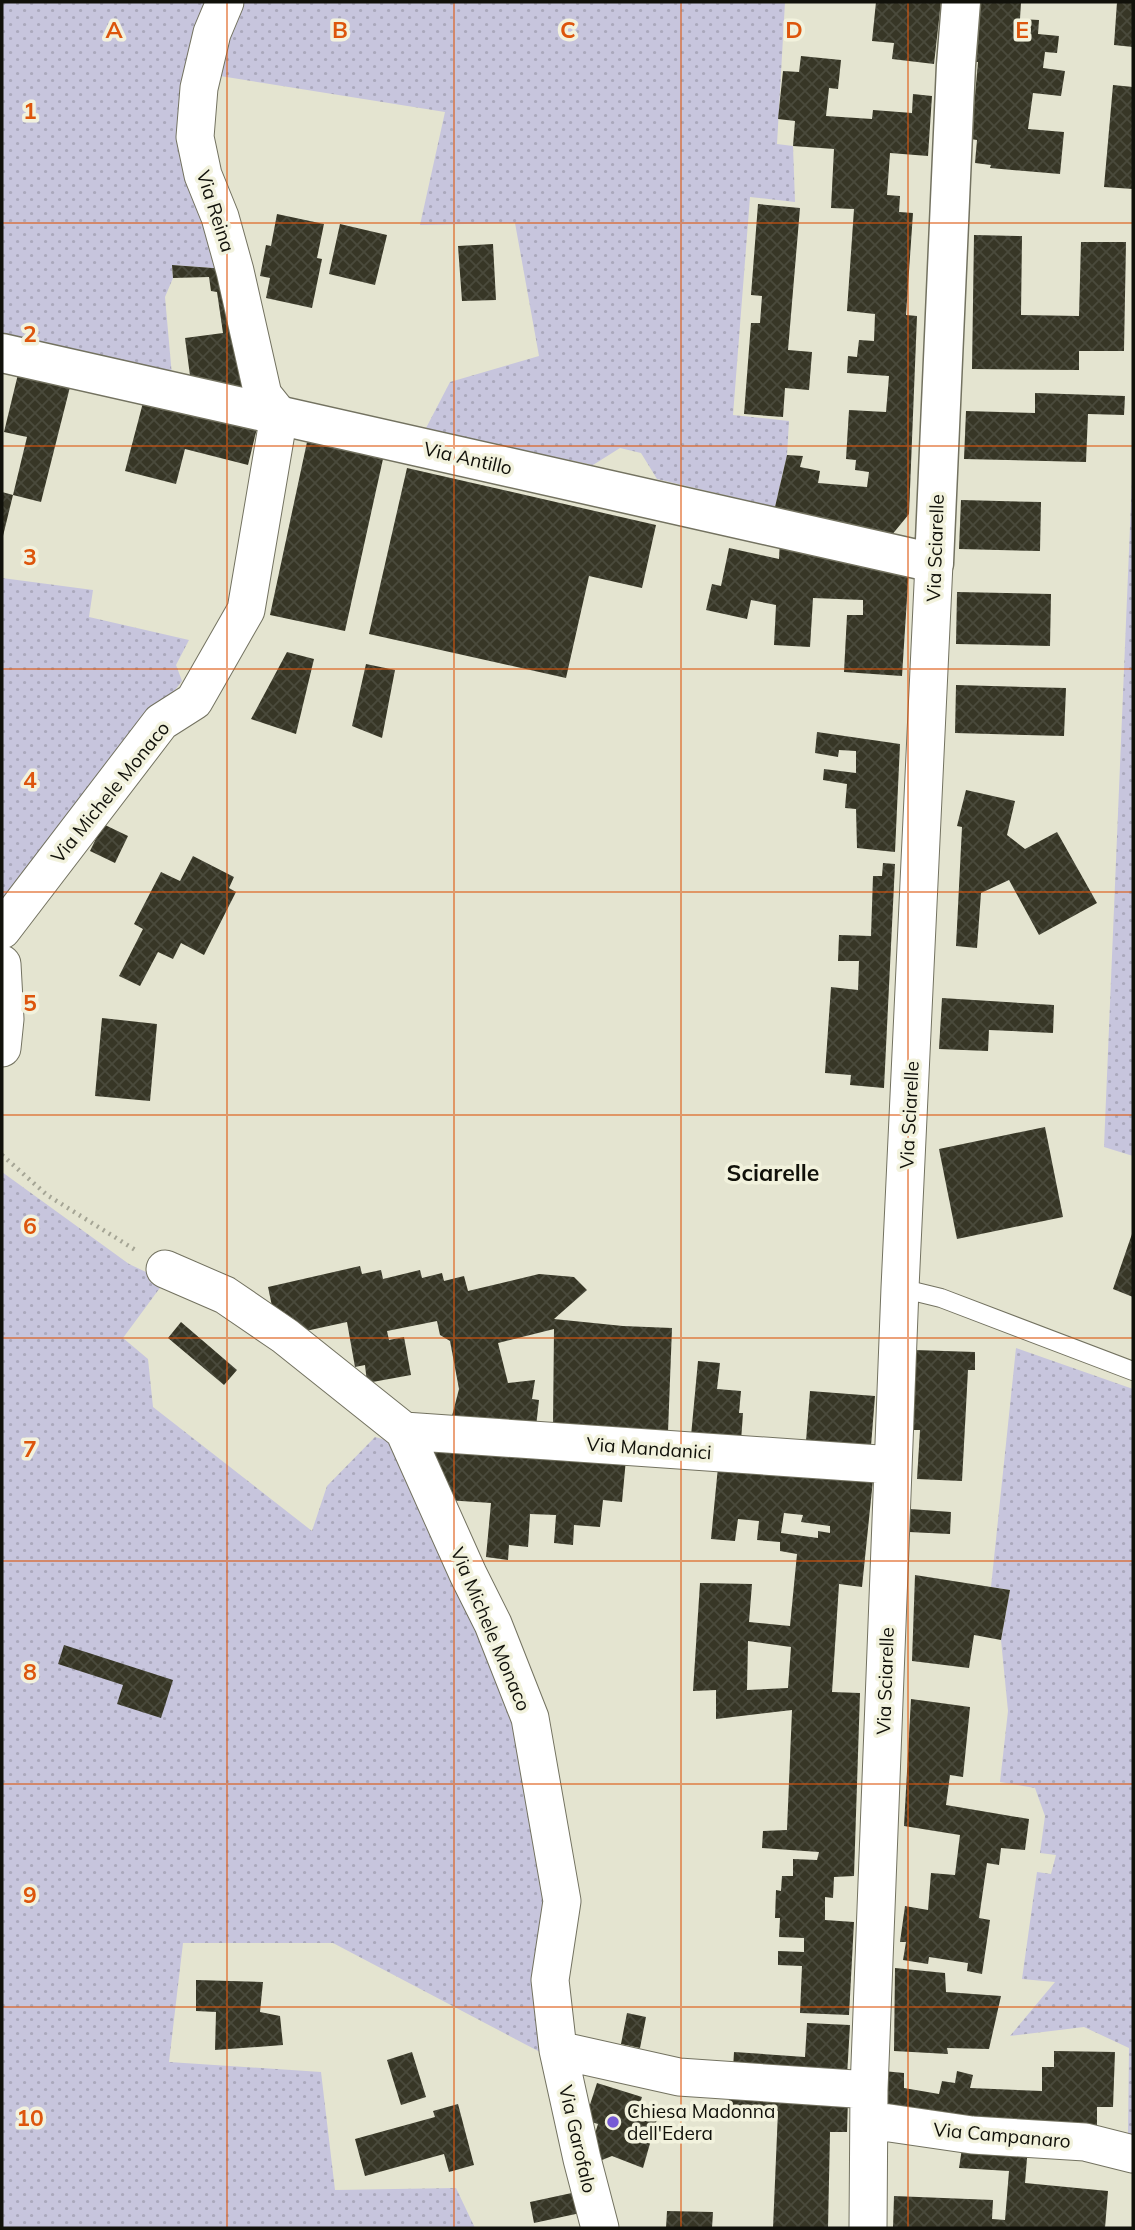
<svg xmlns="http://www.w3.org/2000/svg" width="1135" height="2230" font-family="Mulish,sans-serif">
  <defs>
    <pattern id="grass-dots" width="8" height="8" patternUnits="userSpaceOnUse" patternTransform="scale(1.75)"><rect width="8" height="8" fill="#c7c5dd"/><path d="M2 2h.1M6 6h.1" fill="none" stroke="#aaa8bc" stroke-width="1.8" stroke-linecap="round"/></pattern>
    <pattern id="building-cross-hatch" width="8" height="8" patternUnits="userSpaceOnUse" patternTransform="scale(1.75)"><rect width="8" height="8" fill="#373626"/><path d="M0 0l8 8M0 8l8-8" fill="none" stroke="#4a4a3c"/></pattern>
  </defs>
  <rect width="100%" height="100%" fill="#e4e4d0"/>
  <!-- grass -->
  <path fill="url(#grass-dots)" d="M2,2H213L178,121L192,181L226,269L172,265L173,278L165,297L172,376L2,338Z
    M235,2H785L777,144L793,146L795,202L750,197L733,415L789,421L787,455L775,507L657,479L641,453L620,448L593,465L425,430L450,382L539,356L515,223L420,225L445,112L214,75Z
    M1133,455V1156L1104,1147Z
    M2,578L93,590L89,617L189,640L176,665L182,681L5,910L2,909Z
    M2,1172L129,1264L165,1281L123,1338L148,1359L153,1407L312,1531L327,1486L375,1437L400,1444L522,1720L555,1902L540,2052L333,1943H183L169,2062L321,2072L335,2190L456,2188L475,2228H2Z
    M1016,1348L1133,1389V2141L1128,2133L1129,2048L1084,2027L1010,2036L1055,1982L1022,1979L1037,1872L1051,1874L1056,1855L1040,1853L1045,1816L1035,1788L1000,1782L1008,1711L1001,1640L1010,1590L991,1587Z"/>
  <!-- building -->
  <path fill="url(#building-cross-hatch)" fill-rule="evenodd" d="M876,2H941L934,64L892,59L894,43L872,41Z
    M976,2H1021L1020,19L1039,20L1038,34L1059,36L1057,53L1045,52L1043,68L1065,71L1061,96L1033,93L1028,129L1064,132L1060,174L990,168L991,165L975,163L977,140L971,139L978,62H971Z
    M1117,2H1133V47L1114,45Z
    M801,56L841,60L838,89L829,88L826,116L872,119L873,110L912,113L913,94L932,96L928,156L890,153L887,195L900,196L899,212L913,213L906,315L917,316L909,514L891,536L775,507L787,455L803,456L800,467L820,471L818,483L867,487L869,472L855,470L856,460L846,459L849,410L886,412L889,376L847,373L848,356L857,357L859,340L874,341L875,314L847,311L854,209L831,208L834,149L793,146L795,121L778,119L783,71L799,72Z
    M1113,85L1133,87V189L1104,187Z
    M758,204L800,208L788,350L812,352L809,390L785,388L783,417L744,414L751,323H760L762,296L751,295Z
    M277,214L324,224L317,258L322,259L312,308L266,298L270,278L260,276L266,245L271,246Z
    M340,224L387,235L375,285L329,274Z
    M974,235L1022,236L1021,315L1079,316L1081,242H1126L1124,351H1079V370L972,369Z
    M493,244L496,300L462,301L458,246Z
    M172,265L226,269L253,396L191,383L185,338L223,333L217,292L211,291L209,277L173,278Z
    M19,370L71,383L41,502L13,495L27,437L4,432Z
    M1035,393L1125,396L1124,415L1088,414L1086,462L964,459L966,411L1035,413Z
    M145,395L258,424L248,465L185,449L176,484L125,471Z
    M307,442L383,459L345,631L270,615Z
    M407,468L656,525L642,588L589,576L566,678L369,634Z
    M2,492L13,495L3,536H2Z
    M961,500L1041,502L1040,551L959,549Z
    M780,539L909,567L902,676L844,672L847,615H863V600L813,598L810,647L774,645L776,605L751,600L747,619L706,610L712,584L721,586L729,548L779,559Z
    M957,592L1051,594L1050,646L956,644Z
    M287,652L314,659L296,734L251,719Z
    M366,664L395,670L382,738L352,726Z
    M956,685L1066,688L1064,736L955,733Z
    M817,732L900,744L895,852L857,848L856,809L845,808L847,784L823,780L824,769L856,773V751L839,750L838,757L815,753Z
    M966,790L1015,801L1007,835L1025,849L1057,832L1097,903L1039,935L1009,880L981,893L977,948L956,946L962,827L957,826Z
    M103,824L128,836L115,863L90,851Z
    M193,856L234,877L229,888L236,892L204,955L181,943L173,959L158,952L140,986L119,976L143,929L134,924L161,872L180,881Z
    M883,863L895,864L884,1088L850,1085L851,1075L825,1073L831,987L858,990L859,961H838L839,935L871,936L873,876H882Z
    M942,998L1054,1005L1053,1033L989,1030L988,1051L939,1049Z
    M102,1018L157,1024L150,1101L95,1096Z
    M1045,1127L1063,1217L957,1239L939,1149Z
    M1133,1231V1297L1113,1289Z
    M360,1266L362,1274L381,1270L383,1279L420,1270L422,1278L442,1273L444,1281L464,1276L468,1291L539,1274L574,1277L587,1290L554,1319L623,1326L672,1328L668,1432L553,1425L554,1329L498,1343L508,1383L535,1380L532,1399L539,1400L536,1427L451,1420L459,1389L450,1341L440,1335L437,1321L387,1331L389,1340L404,1337L411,1375L367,1383L365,1365L355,1367L347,1322L301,1332L273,1311L268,1287Z
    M181,1322L237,1370L224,1385L168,1338Z
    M914,1350L975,1352V1370H968L962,1481L917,1479L920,1430H910Z
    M698,1361L720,1363L717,1389L741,1391L739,1413H743L741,1441L691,1436Z
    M810,1391L875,1396L871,1446L806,1441Z
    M430,1446L626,1459L622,1502L603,1500L600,1527L574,1525L573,1545L554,1543L556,1515L530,1514L528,1547L509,1545L508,1560L486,1557L491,1503L446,1500Z
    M718,1467L873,1480L862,1587L839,1584L832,1692L860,1693L854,1876L834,1877L833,1898L825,1897V1920L854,1922L849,2015L800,2013L802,1966L778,1965V1951L804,1952V1938L779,1937L780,1918H775L776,1890L781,1891L782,1876H793V1859L817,1860L819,1852L762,1848L763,1831L787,1830L792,1710L716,1719V1690L693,1691L700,1583L752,1584L749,1622L790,1626L797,1554L780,1551V1542L757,1540L759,1521L738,1519L735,1541L711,1539ZM784,1513L803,1515L801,1522L830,1526V1533L818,1531V1538L781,1533ZM748,1641L791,1647L788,1688L747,1690Z
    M910,1509L951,1512L950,1534L909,1532Z
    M915,1575L1010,1590L1001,1640L974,1635L969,1668L912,1661Z
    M64,1645L173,1680L161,1718L117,1704L123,1685L58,1664Z
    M911,1699L970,1707L963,1777L950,1775L946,1805L1029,1819L1025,1850L1001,1848L999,1865L987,1863L979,1918L990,1920L982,1974L967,1971L968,1963L929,1957L928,1964L903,1960L906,1942H900L905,1906L928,1910L931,1873L955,1875L960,1835L904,1826Z
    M895,1968L945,1973L946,1992L1001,1996L989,2049L947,2048L948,2054L894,2051Z
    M196,1980L263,1982L260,2012L280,2016L283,2045L215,2050L216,2012L196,2011Z
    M627,2013L646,2017L640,2048L621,2044Z
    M807,2023L850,2025L847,2076L733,2069L734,2052L805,2057Z
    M1054,2051L1115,2052L1113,2107H1097V2127L883,2110V2071L904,2073V2088L939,2094L942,2081L955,2083L957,2071L973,2075L970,2088L1042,2091V2067H1054Z
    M412,2052L426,2097L401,2105L387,2060Z
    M597,2083L642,2097L637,2113L657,2119L643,2168L612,2156L602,2160L594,2156L591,2146L598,2124L585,2120Z
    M729,2094L848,2098L847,2132H830L828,2228H773L778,2111L729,2109Z
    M458,2104L474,2165L449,2172L444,2154L365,2176L355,2139L435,2117L433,2111Z
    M963,2142L1028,2146L1025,2183L1108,2191L1105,2228H893L894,2196L993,2200L992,2219L1005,2220L1009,2171L959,2168Z
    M581,2191L585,2212L534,2223L530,2202Z
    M667,2211L713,2212L712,2228H666Z"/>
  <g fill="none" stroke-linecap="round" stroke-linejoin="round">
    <defs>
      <path id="service" d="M900,1288L941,1298L1133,1371"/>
      <path id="minor" d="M2,930L161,722L194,701L246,610L279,415L263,395L235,271L220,217L203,175L195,137L199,88L212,33L225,2
        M2,964L5,1019L2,1048
        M165,1269L225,1295L285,1336L404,1431L468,1574L493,1624L530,1718L562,1901L550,1980L558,2050L679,2077L869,2090
        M404,1431L893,1465
        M558,2050L582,2159L600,2228
        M869,2120L972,2135L1085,2142L1133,2154
        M868,2228L869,2090L900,1288L934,563"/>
      <path id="tertiary" d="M2,353L934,563L956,65L961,2"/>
    </defs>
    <!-- service casing -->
    <use href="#service" stroke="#737260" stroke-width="20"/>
    <!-- minor casing -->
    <use href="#minor" stroke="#737260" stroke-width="39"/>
    <!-- tertiary casing -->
    <use href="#tertiary" stroke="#737260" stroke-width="41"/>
    <!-- path -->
    <path stroke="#a5a595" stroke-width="4.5" stroke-dasharray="2 5" stroke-linecap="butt" d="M2,1155L47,1195L137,1251"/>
    <!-- service -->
    <use href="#service" stroke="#fff" stroke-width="18"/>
    <!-- minor -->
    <use href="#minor" stroke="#fff" stroke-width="37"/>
    <!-- tertiary -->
    <use href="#tertiary" stroke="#fff" stroke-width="38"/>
  </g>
  <!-- grid -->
  <path fill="none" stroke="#dd550c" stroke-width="2" stroke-opacity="0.55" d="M227,2V2228M454,2V2228M681,2V2228M908,2V2228M2,223H1133M2,446H1133M2,669H1133M2,892H1133M2,1115H1133M2,1338H1133M2,1561H1133M2,1784H1133M2,2007H1133"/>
  <!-- markers -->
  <circle fill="#775bd5" stroke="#f2f2dd" stroke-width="2.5" cx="613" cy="2122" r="7"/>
  <g text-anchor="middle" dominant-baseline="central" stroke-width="7" stroke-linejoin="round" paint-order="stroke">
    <!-- street labels -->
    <g font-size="19" fill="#11110a" stroke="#f2f2dd">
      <text transform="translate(216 211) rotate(72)">Via Reina</text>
      <text transform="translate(468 458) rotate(13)">Via Antillo</text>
      <text transform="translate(935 548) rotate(-88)">Via Sciarelle</text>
      <text transform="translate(110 792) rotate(-51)">Via Michele Monaco</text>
      <text transform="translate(909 1115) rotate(-87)">Via Sciarelle</text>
      <text transform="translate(649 1448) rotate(4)">Via Mandanici</text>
      <text transform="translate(491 1629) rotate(67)">Via Michele Monaco</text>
      <text transform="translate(885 1681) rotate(-88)">Via Sciarelle</text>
      <text transform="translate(1002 2135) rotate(5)">Via Campanaro</text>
      <text transform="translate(578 2139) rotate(77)">Via Garofalo</text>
    </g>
    <!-- poi labels -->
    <g font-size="19" fill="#11110a" stroke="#f2f2dd" text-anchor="start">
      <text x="627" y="2111">Chiesa Madonna<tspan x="627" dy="22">dell'Edera</tspan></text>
    </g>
    <!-- quarter labels -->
    <g font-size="23" font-weight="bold" fill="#11110a" stroke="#f2f2dd">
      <text x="773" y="1172">Sciarelle</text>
    </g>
  </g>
  <g font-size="23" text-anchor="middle" font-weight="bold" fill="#dd550c" stroke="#f2f2dd" stroke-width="7" stroke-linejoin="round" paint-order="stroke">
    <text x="114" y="38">A</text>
    <text x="340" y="38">B</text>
    <text x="568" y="38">C</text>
    <text x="794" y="38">D</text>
    <text x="1022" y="38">E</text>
    <text x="30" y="119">1</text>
    <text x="30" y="342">2</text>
    <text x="30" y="565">3</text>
    <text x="30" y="788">4</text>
    <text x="30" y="1011">5</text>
    <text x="30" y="1234">6</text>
    <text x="30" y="1457">7</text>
    <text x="30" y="1680">8</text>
    <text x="30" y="1903">9</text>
    <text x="30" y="2126">10</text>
  </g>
  <!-- border -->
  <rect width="1135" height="2230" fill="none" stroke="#11110a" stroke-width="7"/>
</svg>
